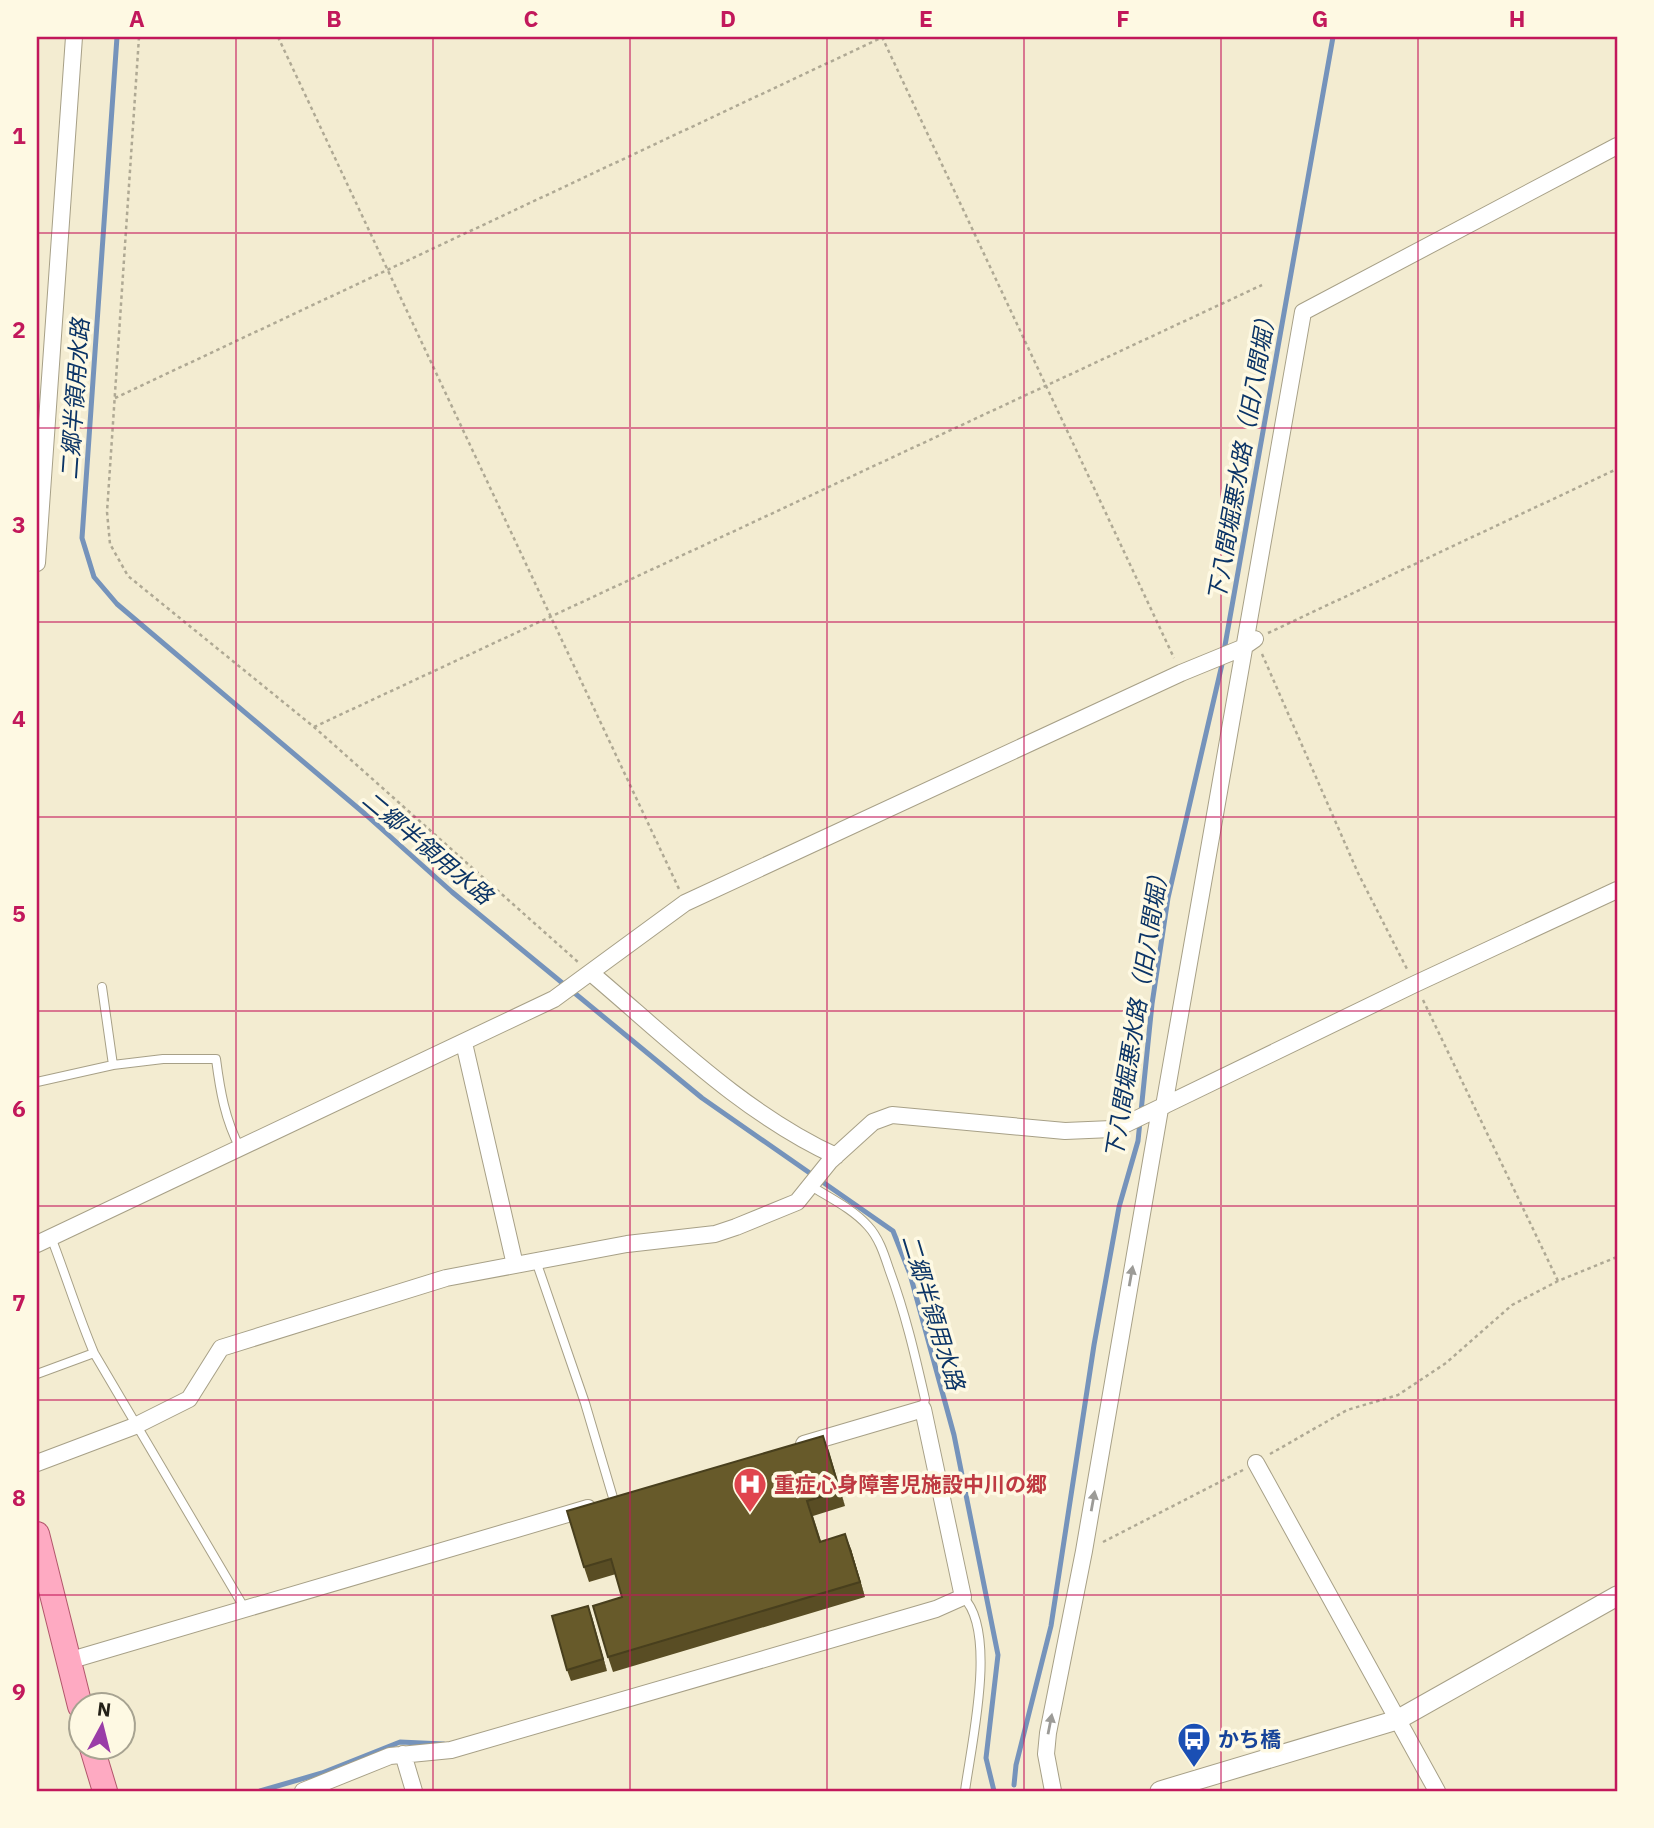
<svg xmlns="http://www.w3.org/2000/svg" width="1654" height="1828" font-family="'IBM Plex Sans','Noto Sans JP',sans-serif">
  <rect width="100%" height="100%" fill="#f3ecd1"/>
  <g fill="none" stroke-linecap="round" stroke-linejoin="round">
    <!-- stream -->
    <path stroke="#7593bb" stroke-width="5" d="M117,37L82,538L94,577L117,604L365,814L452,892L702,1098L893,1231L910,1274L954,1435L998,1655L986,1758L994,1791
      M1224,651L1333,37
      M1014,1785L1016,1765L1051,1626L1094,1345L1119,1207L1138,1141L1152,1004L1168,898L1223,660
      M260,1791L322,1773L400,1742L444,1744"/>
    <defs>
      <path id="service" d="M102,987L113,1065
        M37,1082L113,1065L163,1059H216C220,1090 225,1120 240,1148
        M811,1186C830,1198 853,1209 868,1226C879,1238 884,1254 889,1269C905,1312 915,1355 925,1399L923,1409
        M51,1237C66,1276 78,1315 94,1353L245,1609
        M536,1261L585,1403L614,1501
        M37,1374L94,1353
        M963,1597C998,1631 971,1745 965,1791"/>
      <path id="minor" d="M37,563L74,37
        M591,973C668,1038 744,1114 836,1156
        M464,1043L515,1265
        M1164,1106L1303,312L1617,146
        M37,1244L554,999L685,903L1181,673L1242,648L1255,639
        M37,1463L135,1426L189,1399L221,1348L446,1278L627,1244L715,1234L736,1227L797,1202L830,1161L873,1122L892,1115L1065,1131L1112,1129L1124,1125L1415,984L1617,890
        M1256,1463L1437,1791
        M68,1661L588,1508
        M403,1754L414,1791
        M303,1791L390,1756L451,1750L936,1609L963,1597L923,1409L804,1444
        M1053,1791L1046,1754L1048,1733L1084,1551L1160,1109"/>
      <path id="tertiary" d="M1160,1791L1397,1720L1617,1596"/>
      <path id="primary" d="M37,1534L80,1706
        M92,1748L105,1791"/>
    </defs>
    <!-- service casing -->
    <use href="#service" stroke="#a7a087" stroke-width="10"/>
    <!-- minor casing -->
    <use href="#minor" stroke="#a7a087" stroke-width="18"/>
    <!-- tertiary casing -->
    <use href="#tertiary" stroke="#a7a087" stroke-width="21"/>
    <!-- primary casing -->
    <use href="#primary" stroke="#b2566c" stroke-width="26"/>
    <!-- path -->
    <path stroke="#afa994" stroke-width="2.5" stroke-dasharray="3.5 3.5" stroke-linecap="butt" d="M139,37L107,512L110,544L128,576L314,727L578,962
      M278,37L679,889
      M882,37L1174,658
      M115,398L883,37
      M1268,633L1617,469
      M1262,654L1358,873L1407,969
      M314,727L1262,285
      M1423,1000L1558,1281
      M1270,1454L1347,1410L1398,1395L1446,1363L1512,1305L1558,1281L1617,1257
      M1103,1542L1243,1470"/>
    <!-- service -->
    <use href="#service" stroke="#fff" stroke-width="8"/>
    <!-- minor -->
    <use href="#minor" stroke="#fff" stroke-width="16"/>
    <!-- tertiary -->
    <use href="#tertiary" stroke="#fff" stroke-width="19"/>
    <!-- primary -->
    <use href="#primary" stroke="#feaac2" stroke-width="24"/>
  </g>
  <!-- wall -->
  <path fill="#594d24" d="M823,1436L845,1506L813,1516L821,1541L851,1549L865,1597L613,1672L608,1657L622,1597L616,1574L589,1582L584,1567Z
    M588,1606L607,1671L571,1681L567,1670Z"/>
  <!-- shaded-wall -->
  <path fill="#483f1d" d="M823,1436L829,1451L845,1506L840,1491Z
    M845,1534L851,1549L865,1597L860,1582Z
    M588,1606L592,1617L607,1671L603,1659Z"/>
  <!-- building -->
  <path fill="#675a2a" stroke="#483f1d" stroke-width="2" d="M823,1436L840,1491L807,1501L820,1542L845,1534L860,1582L608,1657L593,1606L622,1597L611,1559L584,1567L567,1511Z
    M588,1606L603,1659L567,1670L552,1616Z"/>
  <!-- one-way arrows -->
  <defs><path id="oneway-solid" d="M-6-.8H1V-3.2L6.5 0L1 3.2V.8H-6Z" transform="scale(1.75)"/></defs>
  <g fill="#9c9b97">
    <use href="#oneway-solid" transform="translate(1131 1276) rotate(-80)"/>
    <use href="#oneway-solid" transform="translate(1093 1501) rotate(-80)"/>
    <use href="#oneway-solid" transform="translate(1050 1724) rotate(-79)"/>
  </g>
  <!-- grid -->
  <path fill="none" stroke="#c2185b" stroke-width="2" stroke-opacity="0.55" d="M236,37V1791M433,37V1791M630,37V1791M827,37V1791M1024,37V1791M1221,37V1791M1418,37V1791M37,233H1617M37,428H1617M37,622H1617M37,817H1617M37,1011H1617M37,1206H1617M37,1400H1617M37,1595H1617"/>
  <!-- icons -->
  <defs>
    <symbol id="hospital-pin" viewBox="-11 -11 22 30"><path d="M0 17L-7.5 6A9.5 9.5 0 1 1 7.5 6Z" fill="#e0444e" stroke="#fef9e3"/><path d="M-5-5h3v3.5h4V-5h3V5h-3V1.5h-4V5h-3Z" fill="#fff"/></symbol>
    <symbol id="bus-pin" viewBox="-11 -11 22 30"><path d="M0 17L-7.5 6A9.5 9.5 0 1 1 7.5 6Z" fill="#1a4fb4" stroke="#fef9e3"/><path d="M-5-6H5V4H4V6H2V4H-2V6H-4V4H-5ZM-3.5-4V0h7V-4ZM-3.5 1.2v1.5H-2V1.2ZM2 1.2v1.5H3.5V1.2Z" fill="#fff"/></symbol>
  </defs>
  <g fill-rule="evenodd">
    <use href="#hospital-pin" x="731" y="1465" width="38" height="52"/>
    <use href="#bus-pin" x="1175" y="1720" width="38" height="52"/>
  </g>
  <g text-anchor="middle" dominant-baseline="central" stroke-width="7" stroke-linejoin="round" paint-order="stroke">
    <!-- health labels -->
    <g font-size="21" font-weight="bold" fill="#be3a42" stroke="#fef9e3" text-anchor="start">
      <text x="774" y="1484">重症心身障害児施設中川の郷</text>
    </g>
    <!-- transit labels -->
    <g font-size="21" font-weight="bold" fill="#164399" stroke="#fef9e3" text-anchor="start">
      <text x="1218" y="1739">かち橋</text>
    </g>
    <!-- water labels -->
    <g font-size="23" font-style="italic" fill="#0b3466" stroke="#fef9e3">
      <text transform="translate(74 399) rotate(-86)">二郷半領用水路</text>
      <text transform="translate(1241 454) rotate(-80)">下八間堀悪水路（旧八間堀）</text>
      <text transform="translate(428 847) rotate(40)">二郷半領用水路</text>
      <text transform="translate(1136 1011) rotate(-81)">下八間堀悪水路（旧八間堀）</text>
      <text transform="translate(934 1312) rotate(73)">二郷半領用水路</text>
    </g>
  </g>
  <!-- border -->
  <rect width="1654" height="1828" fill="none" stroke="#fef9e3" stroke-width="77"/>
  <!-- north arrow -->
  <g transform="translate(102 1726) rotate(7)"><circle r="33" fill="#fef9e3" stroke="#a7a391" stroke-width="2"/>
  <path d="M0-5L12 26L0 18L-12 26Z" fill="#9a3da7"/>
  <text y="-10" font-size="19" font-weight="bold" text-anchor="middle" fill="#242117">N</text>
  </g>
  <rect x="38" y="38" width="1578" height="1752" fill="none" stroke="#c2185b" stroke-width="2.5"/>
  <g font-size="23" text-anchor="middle" font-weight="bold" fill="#c2185b">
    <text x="137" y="27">A</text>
    <text x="334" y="27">B</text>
    <text x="531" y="27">C</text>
    <text x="728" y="27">D</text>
    <text x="926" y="27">E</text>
    <text x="1123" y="27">F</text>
    <text x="1320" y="27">G</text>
    <text x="1517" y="27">H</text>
    <text x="19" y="144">1</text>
    <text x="19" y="338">2</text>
    <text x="19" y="533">3</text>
    <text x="19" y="727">4</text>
    <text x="19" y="922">5</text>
    <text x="19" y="1117">6</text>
    <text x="19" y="1311">7</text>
    <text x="19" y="1506">8</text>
    <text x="19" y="1700">9</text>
  </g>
</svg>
